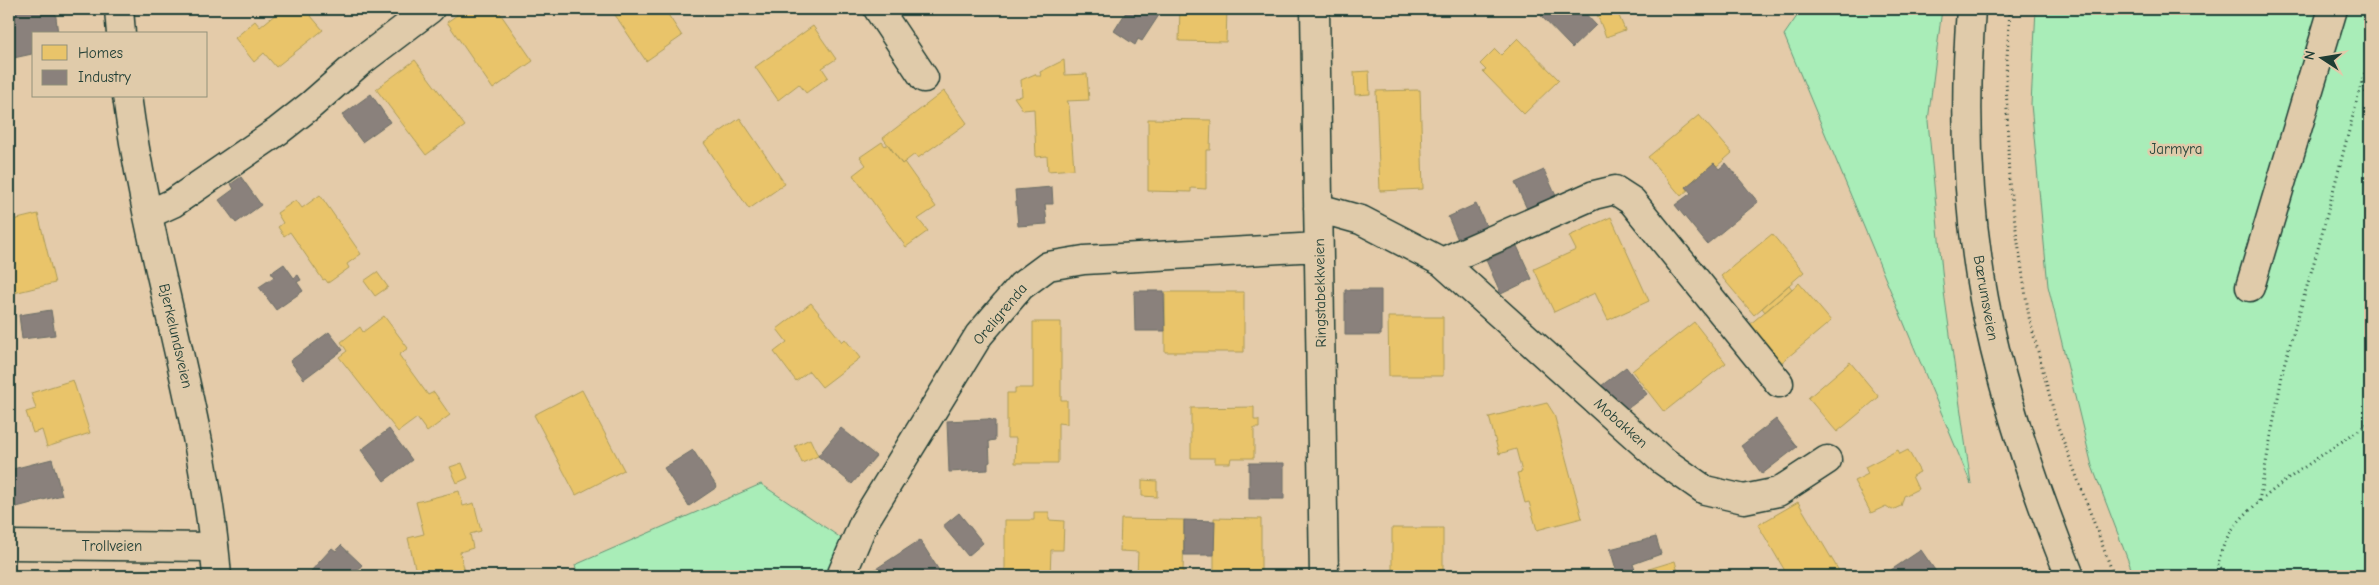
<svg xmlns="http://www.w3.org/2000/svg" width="2379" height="585" font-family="'Comic Neue',sans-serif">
  <rect width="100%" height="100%" fill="#e4cba9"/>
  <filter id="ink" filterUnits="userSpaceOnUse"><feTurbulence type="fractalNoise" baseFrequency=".02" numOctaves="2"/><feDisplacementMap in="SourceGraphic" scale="10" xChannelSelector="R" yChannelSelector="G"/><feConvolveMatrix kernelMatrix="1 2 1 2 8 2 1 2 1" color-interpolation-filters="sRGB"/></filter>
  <g filter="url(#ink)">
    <!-- green -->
    <path fill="#a9edb8" stroke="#649576" d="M1802,9H1942L1928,121L1944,292L1971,484L1784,35Z
      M2036,9H2370V576H2134L2092,466L2048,286L2031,104Z
      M761,484L841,538L830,576H578L575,565Z"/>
    <!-- homes -->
    <path fill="#e9c46a" stroke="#ac9c5a" d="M282,9H305L323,30L276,67L264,53L254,62L235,38L255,21L260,27Z
      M455,9H497L533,61L493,89L447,22L457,15Z
      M611,9H674L667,13L682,36L646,61Z
      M1180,9H1227L1226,42L1179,41Z
      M1595,9H1616L1625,30L1606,37Z
      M813,26L836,59L822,68L828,77L806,93L799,84L778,100L755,67Z
      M1518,38L1559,80L1524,114L1483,72L1486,70L1480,64L1495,49L1501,55Z
      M415,60L465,126L426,155L376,89Z
      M1064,60L1065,75L1087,74L1089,100L1066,101L1069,106L1074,169L1048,171L1047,156L1036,157L1034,109L1023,110L1014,97L1022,96L1021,80L1035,74L1036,76H1041L1040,72Z
      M1369,71L1370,94L1355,95L1354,72Z
      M1420,90L1423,189L1380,191L1376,91Z
      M944,91L967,123L918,158L915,154L902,164L883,138Z
      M1699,115L1732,153L1717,166L1714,163L1686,187L1689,189L1681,196L1648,157Z
      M740,118L785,184L749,209L704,143Z
      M1148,119L1211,120L1210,150H1206V189L1191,188V192L1148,191Z
      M882,142L885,146L888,144L902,164L904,162L936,207L918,219L928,231L906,247L853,175L866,165L860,157Z
      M320,195L361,254L347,264L349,268L328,283L325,279L323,280L290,232L284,236L278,227L283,223L277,213L296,200L302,208Z
      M38,214L55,283L14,293L9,272V221Z
      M1611,217L1649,301L1608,320L1595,293L1554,312L1534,269L1576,250L1569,236Z
      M1772,234L1804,272L1754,315L1721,276Z
      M377,272L388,287L375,296L364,281Z
      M1799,283L1831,321L1781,363L1749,325Z
      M1789,285L1792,289L1765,312L1762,308Z
      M1165,292H1244V352H1165Z
      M811,303L842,342L845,339L860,358L822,387L809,371L796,381L774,352L787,342L777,329Z
      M384,316L408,348L399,355L428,395L434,392L450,415L427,432L417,418L398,432L339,357L347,351L341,342L360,327L363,332Z
      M1388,317H1443V376H1389Z
      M1033,322H1061V400H1067V424L1058,423V463H1015L1016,438H1007V393H1015V388H1033Z
      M1694,322L1726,363L1664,412L1632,371Z
      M1850,362L1879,397L1837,432L1808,398Z
      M73,380L90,433L47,447L42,430L33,433L26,412L36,409L31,393Z
      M582,390L624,470L576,495L534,415Z
      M1547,403L1554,414L1582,518L1537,530L1529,502L1525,503L1517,473L1522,472L1516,449L1499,454L1489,417Z
      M1254,407V420H1259V428H1254V458H1231L1230,463H1215V458H1191V408Z
      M810,439L818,456L802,463L795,446Z
      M1898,450L1900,454L1908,450L1920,472L1912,476L1918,489L1904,496L1901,506L1892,510L1886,506L1871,513L1854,481L1868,474L1865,467Z
      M462,463L468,478L457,483L450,467Z
      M1142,480L1157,481V497L1142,496Z
      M459,491L463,506L474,503L481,531L470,534L473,548L460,552L466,576H417L408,538L424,534L416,502Z
      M1798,502L1842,576H1788L1758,525Z
      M1034,512H1049V520L1064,521L1063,550H1051L1050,576H1005V520H1034Z
      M1214,518L1261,519V574H1214Z
      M1121,519L1184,520L1183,575H1137L1138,552L1120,551Z
      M1392,528H1443V576H1392Z
      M1675,561L1679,576H1624L1636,573Z"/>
    <!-- industry -->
    <path fill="#8a817c" stroke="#6a6d66" d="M9,9H55L58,34H34L32,54L9,59Z
      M180,9H191L184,14Z
      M1128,9H1163L1142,41L1138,39L1135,45L1114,31Z
      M1548,9H1581L1596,25L1572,48L1541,16Z
      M371,94L390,122L362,142L342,115Z
      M1714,163L1719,169L1726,163L1758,202L1707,244L1675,205L1691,193L1686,187Z
      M1544,170L1557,198L1528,211L1515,183Z
      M241,177L261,205L236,223L219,200L234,189L231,184Z
      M1052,187L1053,204H1045L1047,224L1018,226L1015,190Z
      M1476,204L1488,230L1459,242L1448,217Z
      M1517,246L1532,279L1501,294L1486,260Z
      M284,264L294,278L298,275L301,280L297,282L303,291L276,310L259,287L274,277L271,273Z
      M1345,290H1381V335H1345Z
      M1134,291H1164L1165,331H1135Z
      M51,310L55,335L22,339L19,315Z
      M329,332L343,350L304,379L290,361Z
      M1626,367L1647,394L1622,413L1601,386Z
      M988,419L995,421V440L989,441L990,462L988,463V470L949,472L947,421Z
      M1776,419L1797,447L1762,474L1741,446Z
      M841,428L876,456L852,484L818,456Z
      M389,429L412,460L384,481L361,450Z
      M693,450L717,487L689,506L664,468Z
      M52,459L62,495L9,509V470Z
      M1249,463H1284V499H1249Z
      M959,513L983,543L968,556L943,526Z
      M1184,520L1215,521L1214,555H1184Z
      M1656,537L1661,554L1633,564L1636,573L1618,576L1610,549Z
      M920,540L940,572L934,576H865Z
      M341,545L362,565L357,571L361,574L359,576H316L311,571L332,548L336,551Z
      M1921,550L1939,576H1895L1891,570Z"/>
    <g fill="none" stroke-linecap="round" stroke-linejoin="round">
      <defs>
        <path id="minor" d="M878,9L924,78
          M1315,9L1324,576
          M1318,208L1361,220L1442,262L1662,460L1705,490L1744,499L1778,492L1827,460
          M149,214L173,203L278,131L311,105L360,62L430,9
          M1442,262L1594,195L1615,190L1632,201L1779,383
          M2250,287L2333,9
          M9,545L214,547
          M841,576L864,522L979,335L1021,286L1048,266L1084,260L1318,247"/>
        <path id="major" d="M119,9L121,34
          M1971,9C1964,104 1966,204 1984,299C2002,394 2034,487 2070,576
          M127,96C148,258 204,413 217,576"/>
      </defs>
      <!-- minor casing -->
      <use href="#minor" stroke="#1f3d34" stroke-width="31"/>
      <!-- major casing -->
      <use href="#major" stroke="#1f3d34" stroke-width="31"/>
      <!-- path -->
      <path stroke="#1f3d34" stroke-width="3" stroke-dasharray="1 4" stroke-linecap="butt" d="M2010,9L2006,74L2009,182L2029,317L2057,424L2114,576
        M2362,82L2370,105
        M2259,501L2284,365L2319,245L2362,81L2370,58
        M2218,564L2225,576
        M2218,576C2217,562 2221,550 2228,536C2249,499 2333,449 2370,422"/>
      <!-- minor -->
      <use href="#minor" stroke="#e0cbaa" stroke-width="28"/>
      <!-- major -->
      <use href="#major" stroke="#e0cbaa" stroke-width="28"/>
    </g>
  </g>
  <g text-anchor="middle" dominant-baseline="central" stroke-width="5" stroke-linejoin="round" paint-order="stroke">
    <!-- park labels -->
    <g font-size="15" fill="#26463b" stroke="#e0cbaa">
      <text x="2176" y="149">Jarmyra</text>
    </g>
    <!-- street labels -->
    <g font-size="15" fill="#1f3d34" stroke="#e0cbaa">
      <text transform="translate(1320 293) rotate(-91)">Ringstabekkveien</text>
      <text transform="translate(1986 298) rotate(80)">Bærumsveien</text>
      <text transform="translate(1000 314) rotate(-50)">Oreligrenda</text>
      <text transform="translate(176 336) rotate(77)">Bjerkelundsveien</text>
      <text transform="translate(1621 423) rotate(42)">Mobakken</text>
      <text x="112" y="546">Trollveien</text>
    </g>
  </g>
  <!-- margin -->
  <rect width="2379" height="585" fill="none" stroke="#e0cbaa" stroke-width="30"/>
  <rect x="15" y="15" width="2349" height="555" fill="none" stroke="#1f3d34" stroke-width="2" filter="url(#ink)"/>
  <!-- legend -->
  <rect x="32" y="32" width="175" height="65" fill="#e0cbaa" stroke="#93927b"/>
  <rect x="42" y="45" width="25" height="15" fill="#e9c46a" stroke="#93927b"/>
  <text x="78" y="58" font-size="15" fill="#1f3d34">Homes</text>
  <rect x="42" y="70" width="25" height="15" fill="#8a817c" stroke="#93927b"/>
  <text x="78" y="82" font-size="15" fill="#1f3d34">Industry</text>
  <!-- north arrow -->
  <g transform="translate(2322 58) rotate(282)" stroke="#e0cbaa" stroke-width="4" paint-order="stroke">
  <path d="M0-4L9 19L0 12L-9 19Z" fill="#1f3d34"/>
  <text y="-8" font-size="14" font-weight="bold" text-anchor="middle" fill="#1f3d34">N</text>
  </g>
</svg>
